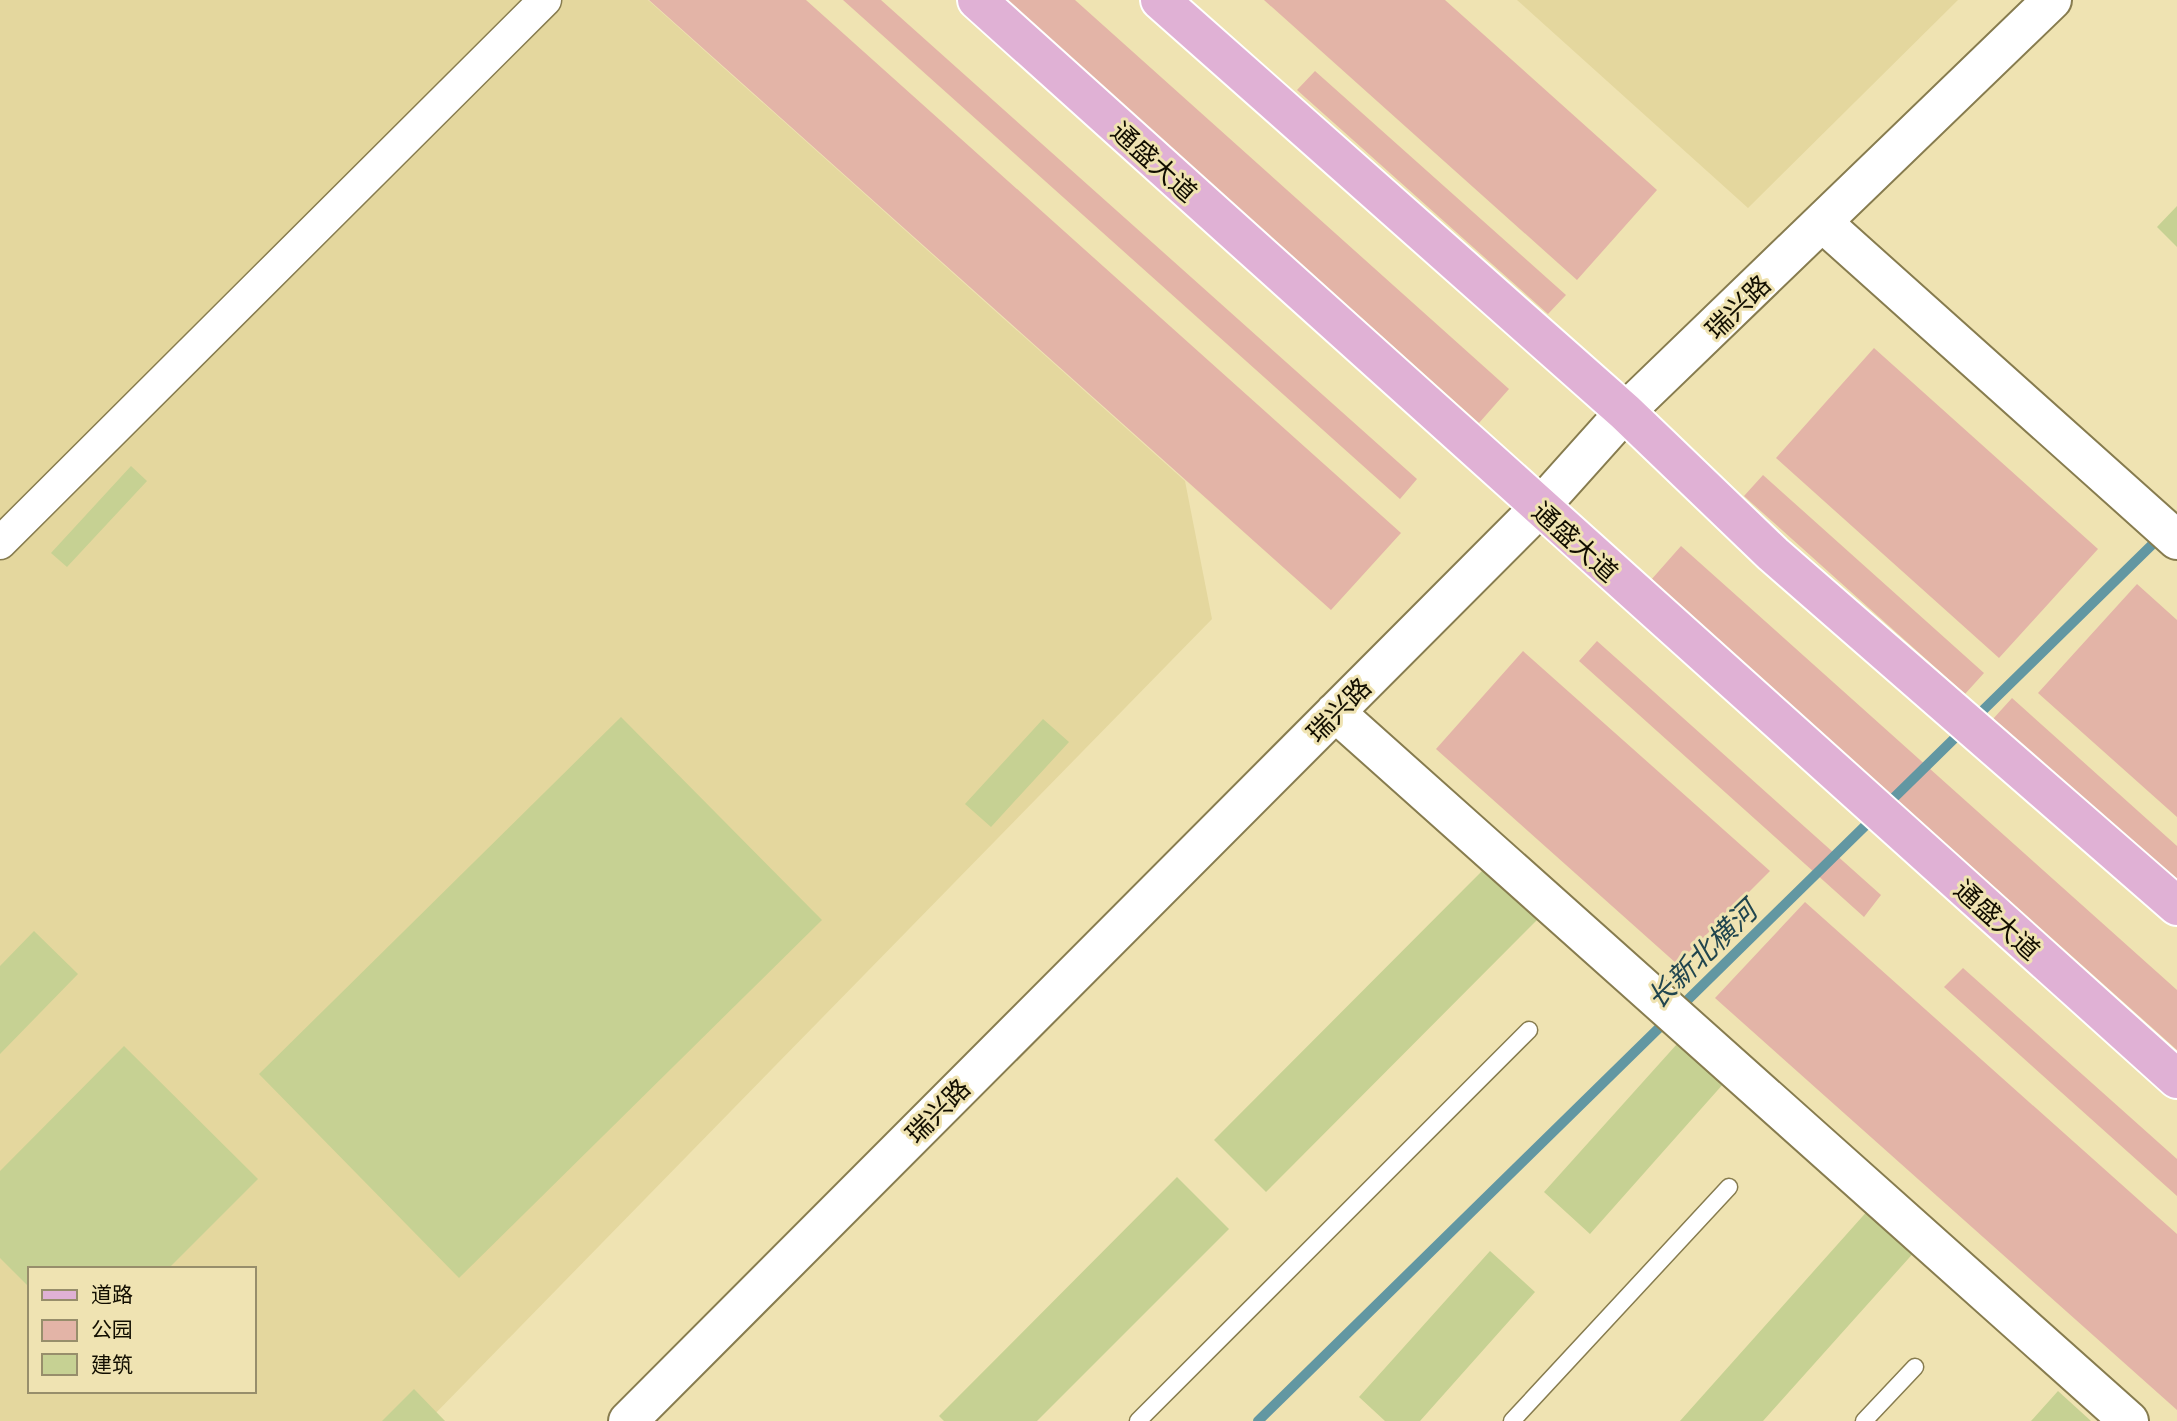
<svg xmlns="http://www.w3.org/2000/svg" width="2177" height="1421" font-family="Commissioner,'Noto Sans SC',sans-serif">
  <rect width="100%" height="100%" fill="#efe3b2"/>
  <!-- built -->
  <path fill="#e4d79e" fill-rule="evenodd" d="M0,0H648L1185,481L1212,619L428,1421H0ZM30,1269H254V1391H30Z
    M1517,0H1958L1748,208Z"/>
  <!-- green -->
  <path fill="#e3b4a7" d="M649,0H806L1401,533L1331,610Z
    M843,0H881L1417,479L1400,499Z
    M1006,0H1075L1509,389L1479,423Z
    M1264,0H1445L1657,190L1577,280Z
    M1315,71L1566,295L1548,314L1297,90Z
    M1874,348L2098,549L1999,658L1776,458Z
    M1763,475L1984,673L1965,694L1744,496Z
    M1681,546L2177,990V1050L1651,580Z
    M2137,584L2177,620V817L2038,693Z
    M1597,641L1881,895L1864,917L1579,661Z
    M1523,651L1770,871L1677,964L1436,749Z
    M2012,698L2177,846V883L1993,719Z
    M1805,902L2177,1234V1410L1715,998Z
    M1963,968L2177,1159V1196L1944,987Z"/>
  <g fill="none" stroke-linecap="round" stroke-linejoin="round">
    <!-- stream -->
    <path stroke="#6297a2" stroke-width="10" d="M1974,719L2163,534
      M1258,1421L1963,730"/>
  </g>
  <!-- building -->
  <path fill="#c6d193" d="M2177,206V247L2157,227Z
    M131,466L147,481L67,567L51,553Z
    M621,717L822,920L459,1278L259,1074Z
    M1043,719L1069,742L991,827L965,804Z
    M1488,865L1540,917L1266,1192L1214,1140Z
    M34,931L78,974L0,1054V966Z
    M1686,1034L1732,1074L1590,1234L1544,1192Z
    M124,1046L258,1179L168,1269H30V1288L0,1258V1171Z
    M1177,1177L1229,1229L1037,1421H944L939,1416Z
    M1870,1208L1917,1249L1763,1421H1680Z
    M1490,1251L1535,1292L1420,1421H1385L1359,1397Z
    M414,1389L445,1421H382Z
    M2058,1391L2091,1421H2031Z"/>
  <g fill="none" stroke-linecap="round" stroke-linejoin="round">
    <defs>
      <path id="service" d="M1138,1421L1529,1030
        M1512,1421L1729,1187
        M1864,1421L1915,1367"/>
      <path id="minor" d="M0,543L545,0"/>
      <path id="tertiary" d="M1823,223L2177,540
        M1335,712L2129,1421
        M628,1421L1539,508L1625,412L2052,0"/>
      <path id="primary" d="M977,0L2177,1079
        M1160,0L1625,412L1773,554L2177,906"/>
    </defs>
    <!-- service casing -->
    <use href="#service" stroke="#877c4f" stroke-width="19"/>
    <!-- minor casing -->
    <use href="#minor" stroke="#877c4f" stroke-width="35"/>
    <!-- tertiary casing -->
    <use href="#tertiary" stroke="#877c4f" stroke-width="42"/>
    <!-- primary casing -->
    <use href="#primary" stroke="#fff" stroke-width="42"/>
    <!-- service -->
    <use href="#service" stroke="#fff" stroke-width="16"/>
    <!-- minor -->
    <use href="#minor" stroke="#fff" stroke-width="32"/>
    <!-- tertiary -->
    <use href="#tertiary" stroke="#fff" stroke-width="38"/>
    <!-- primary -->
    <use href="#primary" stroke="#e0b1d5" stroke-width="38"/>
  </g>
  <g text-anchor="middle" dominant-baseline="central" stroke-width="6" stroke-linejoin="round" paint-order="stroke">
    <!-- street labels -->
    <g font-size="26" fill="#120e00" stroke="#efe3b2">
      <text transform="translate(1155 161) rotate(42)">通盛大道</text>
      <text transform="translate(1737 306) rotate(-44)">瑞兴路</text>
      <text transform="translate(1576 541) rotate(42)">通盛大道</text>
      <text transform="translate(1338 709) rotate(-45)">瑞兴路</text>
      <text transform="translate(1998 919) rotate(42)">通盛大道</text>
      <text transform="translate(937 1110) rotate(-45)">瑞兴路</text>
    </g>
    <!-- water labels -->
    <g font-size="28" font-style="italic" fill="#20454e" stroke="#efe3b2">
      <text transform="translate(1701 954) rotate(-44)">长新北横河</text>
    </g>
  </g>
  <!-- legend -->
  <rect x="28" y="1267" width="228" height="126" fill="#efe3b2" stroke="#978e6b" stroke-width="2"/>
  <rect x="42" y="1290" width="35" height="10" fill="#e0b1d5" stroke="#978e6b" stroke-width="2"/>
  <text x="91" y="1302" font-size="21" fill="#120e00">道路</text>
  <rect x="42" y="1320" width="35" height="21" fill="#e3b4a7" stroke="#978e6b" stroke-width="2"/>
  <text x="91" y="1337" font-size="21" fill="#120e00">公园</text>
  <rect x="42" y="1354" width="35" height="21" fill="#c6d193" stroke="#978e6b" stroke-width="2"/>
  <text x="91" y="1372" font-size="21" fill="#120e00">建筑</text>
</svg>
